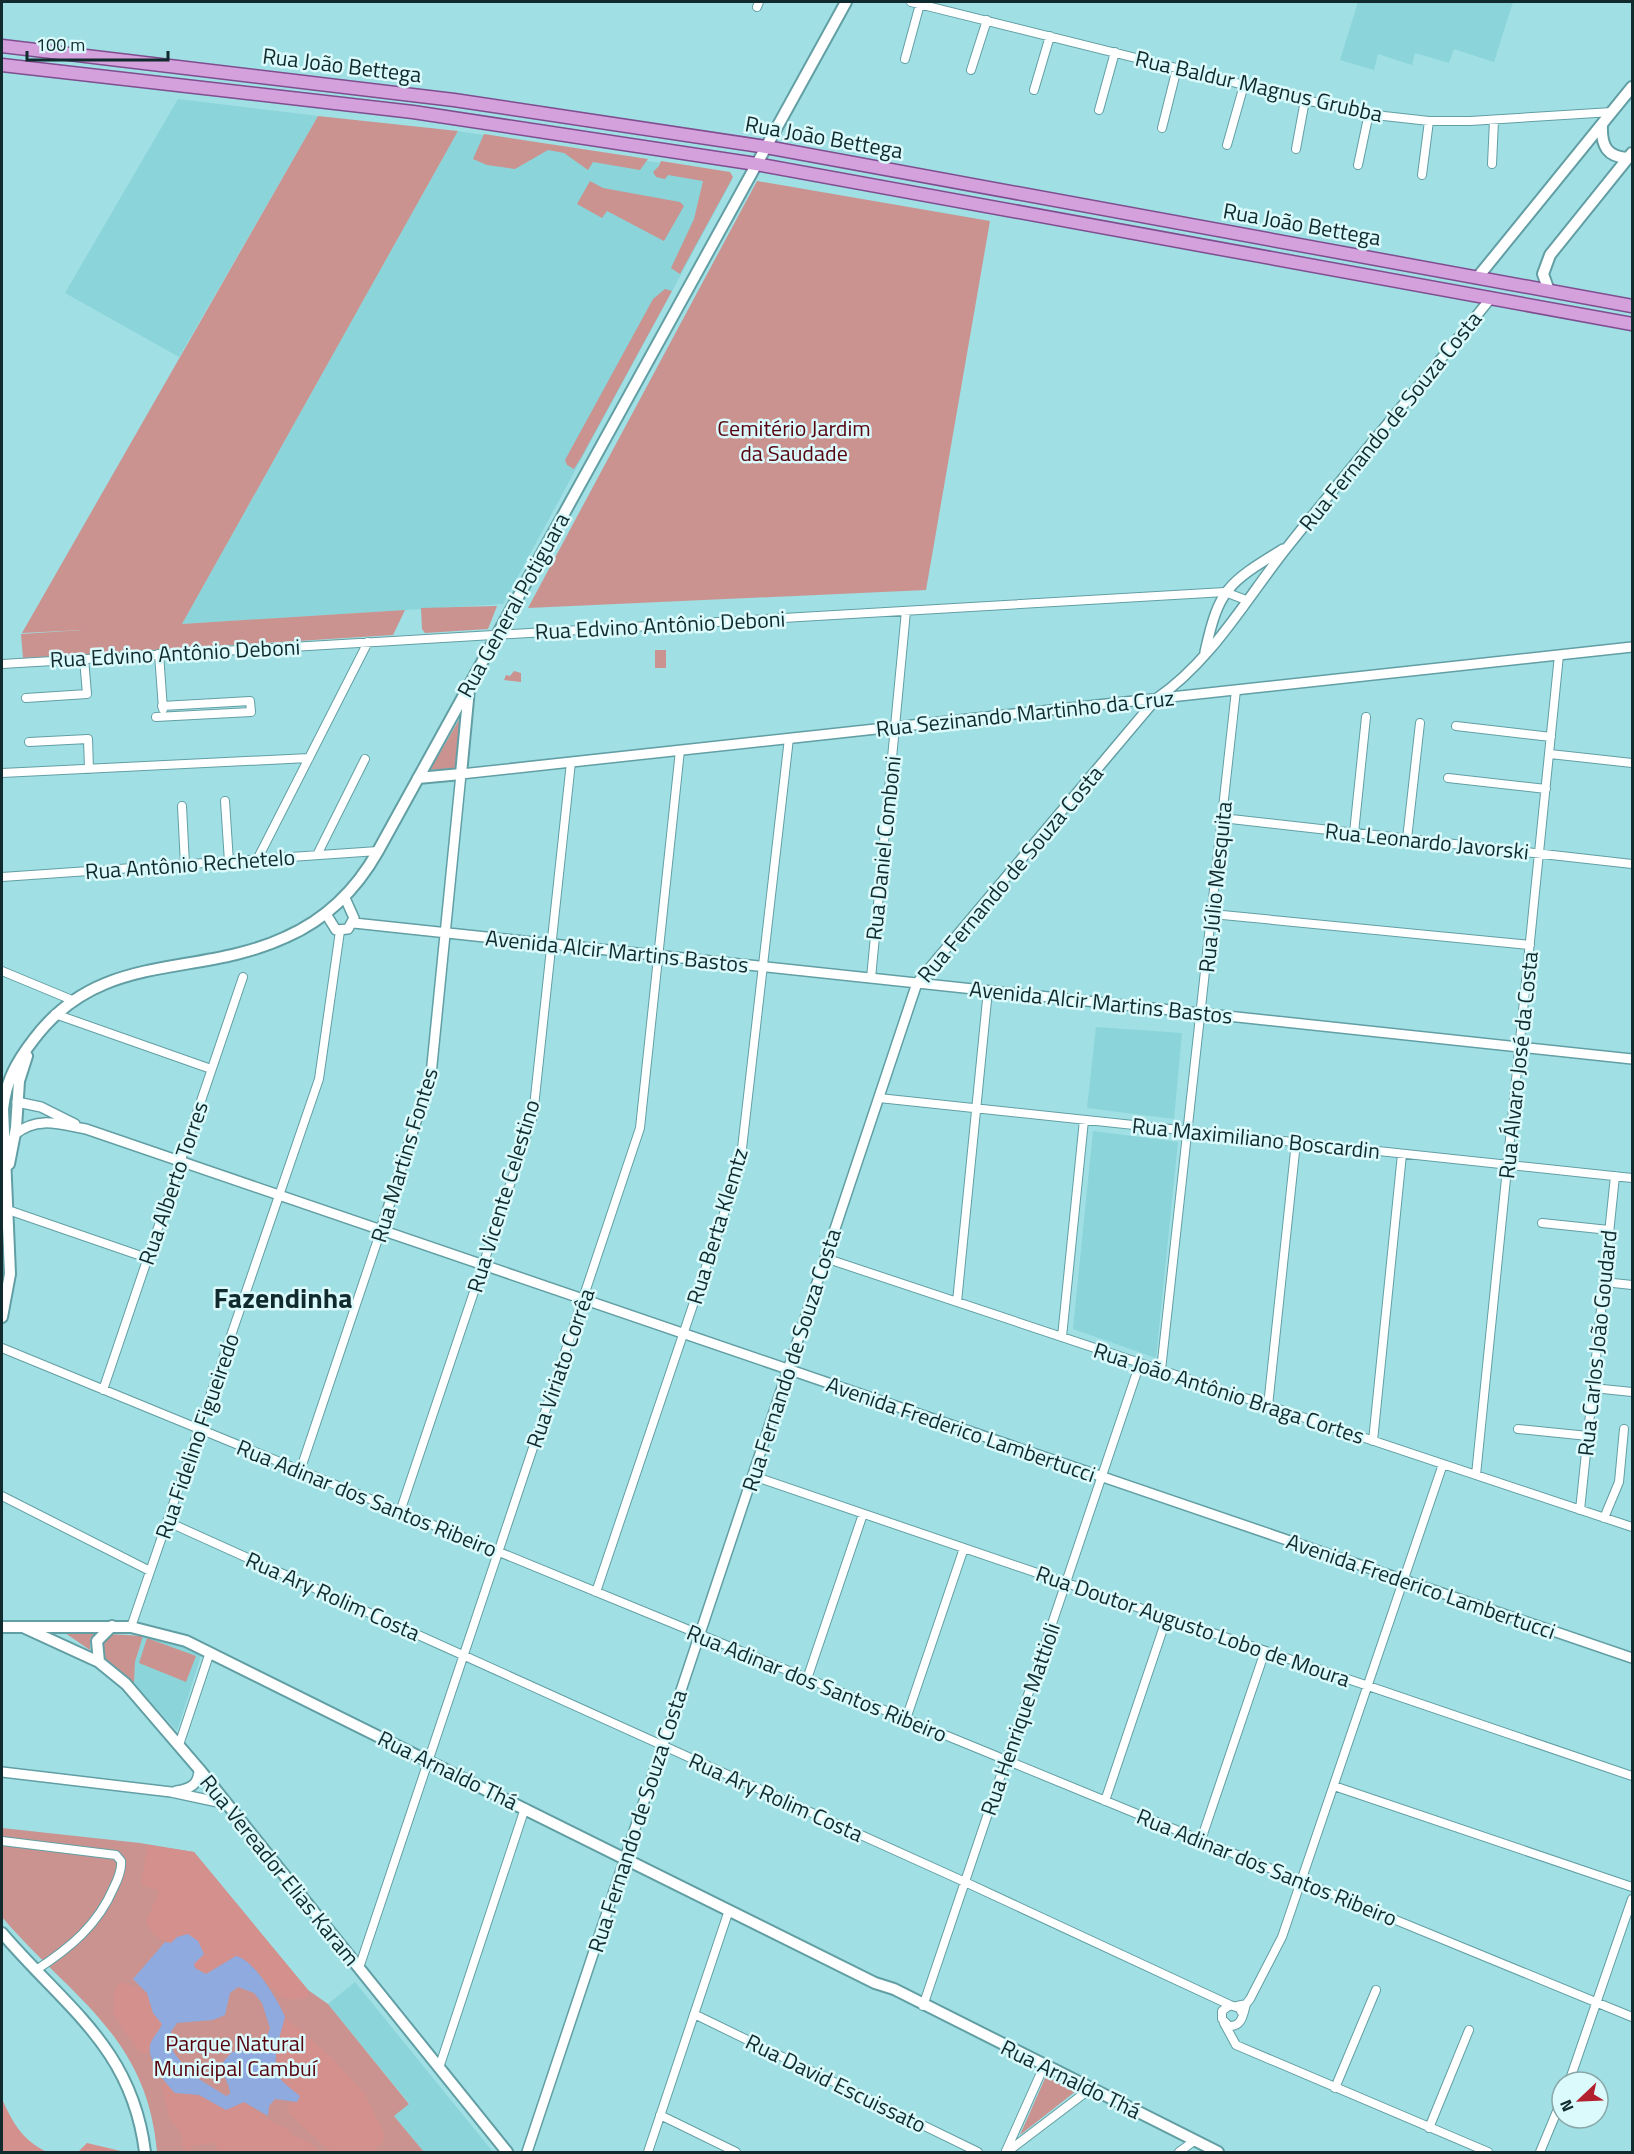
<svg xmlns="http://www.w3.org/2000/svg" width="1634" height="2154" font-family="'Titillium Web',sans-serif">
  <rect width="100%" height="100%" fill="#a0dfe4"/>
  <!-- built -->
  <path fill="#8ad4da" d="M1358,2H1513L1494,62L1454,49L1449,63L1415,53L1412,65L1378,54L1374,70L1340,60Z
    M178,99L318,116L179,357L65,293Z
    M458,131L730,174L732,180L503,604L182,624Z
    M1096,1027L1182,1033L1174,1119L1087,1108Z
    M1093,1131L1178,1142L1156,1358L1073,1329Z
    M143,1636L170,1641L201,1656L177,1731L134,1683L135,1662Z
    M355,1982L493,2152H424L394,2116L409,2103L328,2004Z"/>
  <!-- green -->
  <path fill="#ca938f" d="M318,116L458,131L182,624L405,610L393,635L23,658L21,634L83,630L22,633Z
    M484,134L648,159L640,170L593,162L588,170L564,153L548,150L515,169L487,165L473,159Z
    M661,161L730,172L733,177L680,274L671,268L694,219L703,181L668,175L665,179L656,177L653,172L659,166Z
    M590,181L603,188L680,202L684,206L664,241L607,211L602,218L577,204Z
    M757,181L990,221L926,590L528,608Z
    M665,289L672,291L582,456L574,469L567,465L565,460L653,299Z
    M497,606L488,629L425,633L422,629L421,608Z
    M655,650H666V668H655Z
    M514,671L521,673V682L504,680L506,675L510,676Z
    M460,718L455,768L430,770Z
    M65,1633H95L90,1639V1650Z
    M109,1634L143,1636L135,1662L134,1683L103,1657L102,1639Z
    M147,1638L196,1656L186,1682L139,1663Z
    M2,1828L140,1843L194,1852L308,1990L328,2004L409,2104L394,2116L424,2152H157C147,2035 71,1998 2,1917Z
    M1046,2076L1076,2091L1020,2135Z"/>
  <!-- forest -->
  <path fill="#d4908c" d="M148,1845L194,1852L308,1990L307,1997C267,2010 265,1963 236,1956L206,1974L195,1968L177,1937L171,1943C160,1941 152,1933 146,1923L159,1891L141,1884Z
    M122,1982L147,1993L153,2013L163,2024L150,2045V2053H140L113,2014C116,2001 109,1990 122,1982Z
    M285,2017L331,2057L364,2093L385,2136L381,2145L376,2147V2152H330L289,2113L288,2104L297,2101C270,2066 275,2058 285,2017Z
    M165,2081L175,2093L199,2095L209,2098L216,2105L234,2107L244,2102L274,2123L285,2127L292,2135L309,2142L320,2152H219L213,2142L192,2146L190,2152L183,2149L181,2133L170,2120L162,2088Z
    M2,2099C13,2123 22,2140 47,2152H2Z
    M87,2143L125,2152H78Z"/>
  <!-- water -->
  <path fill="#8eaadf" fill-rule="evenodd" d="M188,1934L198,1941L204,1954L194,1964L195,1968L206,1974L236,1956C254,1960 278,2000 285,2017C281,2034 268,2065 282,2081C287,2086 294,2091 300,2096L297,2102L275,2099L269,2106L268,2116L244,2102L226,2110L199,2095L175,2093C165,2083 147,2060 150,2045C152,2037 159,2032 162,2024L153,2013L147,1993L133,1979L165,1942L171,1943L177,1937ZM238,1987L254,1993L262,2003L270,2028L263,2048L232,2052L223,2062C220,2075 230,2082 230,2094L226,2096L191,2074L174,2053L170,2042L171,2032L177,2023L213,2020L225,2015L230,1993Z"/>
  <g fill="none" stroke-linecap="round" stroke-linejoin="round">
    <defs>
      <path id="minor" d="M911,2L1305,100L1384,116L1429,121H1470L1612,112
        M757,7L759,2
        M905,59L920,4
        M971,70L987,20
        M1034,90L1050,36
        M1099,110L1115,52
        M1162,128L1177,68
        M1227,145L1244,85
        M1296,149L1305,100
        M1492,164L1494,120
        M1358,165L1369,113
        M1422,175L1429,121
        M159,654L163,709
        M2,664L1225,592L1246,600
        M26,698L87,694L84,659
        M156,717L251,712L250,701L162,706
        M1456,726L1551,737
        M29,742L88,739L89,769
        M1550,754L1632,763
        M2,773L309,758
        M1448,778L1546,789
        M225,801L229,862
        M182,806L185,865
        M1222,818L1632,864
        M1354,833L1366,717
        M1407,839L1420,723
        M317,855L365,759
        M257,860L368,642
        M2,877L378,851
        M1212,914L1530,945
        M2,971L72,1000
        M871,978L906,611
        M55,1014L211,1069
        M879,1098L1632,1178
        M8,1210L147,1258
        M1542,1223L1609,1230
        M825,1258L1632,1527
        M1604,1282L1632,1285
        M957,1302L988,990
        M1062,1337L1084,1120
        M2,1348L1632,2017
        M1161,1370L1236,690
        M1593,1388L1632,1392
        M103,1390L243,977
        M1268,1406L1296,1142
        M1518,1429L1588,1436
        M1373,1441L1402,1154
        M300,1471L381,1230
        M1476,1475L1559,655
        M753,1476L1632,1776
        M2,1496L150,1571
        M1580,1510L1615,1176
        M400,1512L533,1116L571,762
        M1604,1518L1619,1482L1624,1429
        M168,1522L965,1882L1230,2005
        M596,1592L740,1166L789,738
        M131,1627L319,1079L340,931
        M807,1679L863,1514
        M906,1719L964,1548
        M179,1745L210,1652
        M1334,1786L1632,1887
        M1105,1801L1167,1617
        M1201,1840L1265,1651
        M2,1841L116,1855L121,1861C122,1870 118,1879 114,1887C98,1925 70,1948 36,1970
        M359,1968L640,1128L680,750
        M923,2006L1140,1363
        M1237,2006L1246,2004L1250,1999L1282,1937L1443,1464
        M694,2014L978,2152
        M1243,2014L1239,2008L1230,2005L1222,2011V2019L1229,2026C1242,2027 1243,2015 1246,2004
        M1224,2023L1236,2045L1488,2152
        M439,2068L525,1808
        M1569,2082L1632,1899
        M1335,2088L1376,1990
        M660,2115L736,2152
        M1429,2128L1469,2030
        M1006,2151L1044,2066
        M648,2152L729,1910
        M1007,2152L1090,2089
        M1179,2152L1194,2141
        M1540,2152L1562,2099"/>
      <path id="tertiary" d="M1205,652C1219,588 1228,583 1283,549
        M326,914L336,930L348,929L354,918L345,898
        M354,923L1632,1059
        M17,1102L41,1107L75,1124
        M15,1134C38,1116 59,1124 86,1129L1632,1658
        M381,1230L431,1075L461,774L1632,647
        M2,1772L171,1792L227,1804
        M176,1791C191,1789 199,1784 199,1769
        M527,2152L917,983L1156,699C1213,660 1247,597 1289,545C1355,462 1424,380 1491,298"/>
      <path id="secondary" d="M1602,125C1601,146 1607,157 1628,158
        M1477,278L1632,87
        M1549,291L1543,274L1550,255L1632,153
        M418,778L461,774L469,689
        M9,1164L16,1128L19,1081L27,1056
        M2,1317L10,1274L3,1109C6,1080 17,1061 34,1039C102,949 196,979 286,937C327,919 356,890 378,851L846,2
        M2,1627H131L186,1641L875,1983L894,1989L1218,2152
        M25,1628L99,1662L126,1684L199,1769L507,2152
        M99,1662L97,1641L112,1626
        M2,1933C65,2007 132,2047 145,2152"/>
      <path id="primary" d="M2,46L454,100L766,147L1632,306
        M2,65L413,112L756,164L1632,324"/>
    </defs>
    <!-- minor casing -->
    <use href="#minor" stroke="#629fa4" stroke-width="10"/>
    <!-- tertiary casing -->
    <use href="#tertiary" stroke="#629fa4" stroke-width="12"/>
    <!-- secondary casing -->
    <use href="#secondary" stroke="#629fa4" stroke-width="14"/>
    <!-- primary casing -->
    <use href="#primary" stroke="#7e4e8f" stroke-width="15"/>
    <!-- minor -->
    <use href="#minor" stroke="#fff" stroke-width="8"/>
    <!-- tertiary -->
    <use href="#tertiary" stroke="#fff" stroke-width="9"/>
    <!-- secondary -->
    <use href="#secondary" stroke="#fff" stroke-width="10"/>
    <!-- primary -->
    <use href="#primary" stroke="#d4a1dc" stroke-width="12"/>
  </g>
  <g text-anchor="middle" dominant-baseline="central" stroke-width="5" stroke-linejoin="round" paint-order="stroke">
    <!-- street labels -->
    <g font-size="22" fill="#112a2d" stroke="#dbfafc">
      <text transform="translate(342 65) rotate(7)">Rua João Bettega</text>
      <text transform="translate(1259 86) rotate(13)">Rua Baldur Magnus Grubba</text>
      <text transform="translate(824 137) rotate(10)">Rua João Bettega</text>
      <text transform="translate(1302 224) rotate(10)">Rua João Bettega</text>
      <text transform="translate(1390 421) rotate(-51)">Rua Fernando de Souza Costa</text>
      <text transform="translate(513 605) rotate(-61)">Rua General Potiguara</text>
      <text transform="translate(660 625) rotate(-3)">Rua Edvino Antônio Deboni</text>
      <text transform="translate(175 653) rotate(-3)">Rua Edvino Antônio Deboni</text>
      <text transform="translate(1025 713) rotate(-6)">Rua Sezinando Martinho da Cruz</text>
      <text transform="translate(1427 841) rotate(6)">Rua Leonardo Javorski</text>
      <text transform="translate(883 848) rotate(-84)">Rua Daniel Comboni</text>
      <text transform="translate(190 864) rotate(-4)">Rua Antônio Rechetelo</text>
      <text transform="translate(1010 874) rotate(-50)">Rua Fernando de Souza Costa</text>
      <text transform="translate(1215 887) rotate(-84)">Rua Júlio Mesquita</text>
      <text transform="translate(617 951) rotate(6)">Avenida Alcir Martins Bastos</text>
      <text transform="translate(1101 1002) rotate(6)">Avenida Alcir Martins Bastos</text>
      <text transform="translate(1518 1065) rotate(-84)">Rua Álvaro José da Costa</text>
      <text transform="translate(1256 1138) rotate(6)">Rua Maximiliano Boscardin</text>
      <text transform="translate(404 1155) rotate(-73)">Rua Martins Fontes</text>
      <text transform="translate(173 1183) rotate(-71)">Rua Alberto Torres</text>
      <text transform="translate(503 1196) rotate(-73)">Rua Vicente Celestino</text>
      <text transform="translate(717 1226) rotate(-73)">Rua Berta Klemtz</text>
      <text transform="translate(1597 1343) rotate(-84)">Rua Carlos João Goudard</text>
      <text transform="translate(791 1360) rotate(-72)">Rua Fernando de Souza Costa</text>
      <text transform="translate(560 1368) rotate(-71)">Rua Viriato Corrêa</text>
      <text transform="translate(1229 1393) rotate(18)">Rua João Antônio Braga Cortes</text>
      <text transform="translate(961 1429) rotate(19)">Avenida Frederico Lambertucci</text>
      <text transform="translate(197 1436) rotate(-71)">Rua Fidelino Figueiredo</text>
      <text transform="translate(367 1498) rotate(22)">Rua Adinar dos Santos Ribeiro</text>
      <text transform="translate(1421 1586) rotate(19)">Avenida Frederico Lambertucci</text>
      <text transform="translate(333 1596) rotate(24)">Rua Ary Rolim Costa</text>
      <text transform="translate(1193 1626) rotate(19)">Rua Doutor Augusto Lobo de Moura</text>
      <text transform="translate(817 1683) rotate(22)">Rua Adinar dos Santos Ribeiro</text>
      <text transform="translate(1020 1719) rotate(-71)">Rua Henrique Mattioli</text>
      <text transform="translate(448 1770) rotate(26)">Rua Arnaldo Thá</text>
      <text transform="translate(776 1797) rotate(24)">Rua Ary Rolim Costa</text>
      <text transform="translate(637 1821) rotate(-72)">Rua Fernando de Souza Costa</text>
      <text transform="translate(1267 1867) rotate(22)">Rua Adinar dos Santos Ribeiro</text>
      <text transform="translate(280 1870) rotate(51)">Rua Vereador Elias Karam</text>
      <text transform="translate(1071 2079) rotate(26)">Rua Arnaldo Thá</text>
      <text transform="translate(836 2083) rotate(26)">Rua David Escuissato</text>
    </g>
    <!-- park labels -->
    <g font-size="22" fill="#57030e" stroke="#dbfafc">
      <text x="794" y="428">Cemitério Jardim<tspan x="794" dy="25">da Saudade</tspan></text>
      <text x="235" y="2043">Parque Natural<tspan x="235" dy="25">Municipal Cambuí</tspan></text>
    </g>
    <!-- district labels -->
    <g font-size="28" font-weight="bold" fill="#112a2d" stroke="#dbfafc">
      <text x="283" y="1297">Fazendinha</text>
    </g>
  </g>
  <!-- border -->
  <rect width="1634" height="2154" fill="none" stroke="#112a2d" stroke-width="6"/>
  <!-- north arrow -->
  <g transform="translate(1580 2100) rotate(247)"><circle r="28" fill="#dbfafc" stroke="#8aa7a9" stroke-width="1.5"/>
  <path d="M0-4.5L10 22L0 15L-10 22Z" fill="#b2202d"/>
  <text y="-9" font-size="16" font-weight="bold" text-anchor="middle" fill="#112a2d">N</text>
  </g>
  <!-- scale -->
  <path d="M27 51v9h141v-9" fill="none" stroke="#112a2d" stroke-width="3"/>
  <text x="36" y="51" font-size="18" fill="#112a2d" stroke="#dbfafc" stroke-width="4.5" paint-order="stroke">100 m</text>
</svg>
